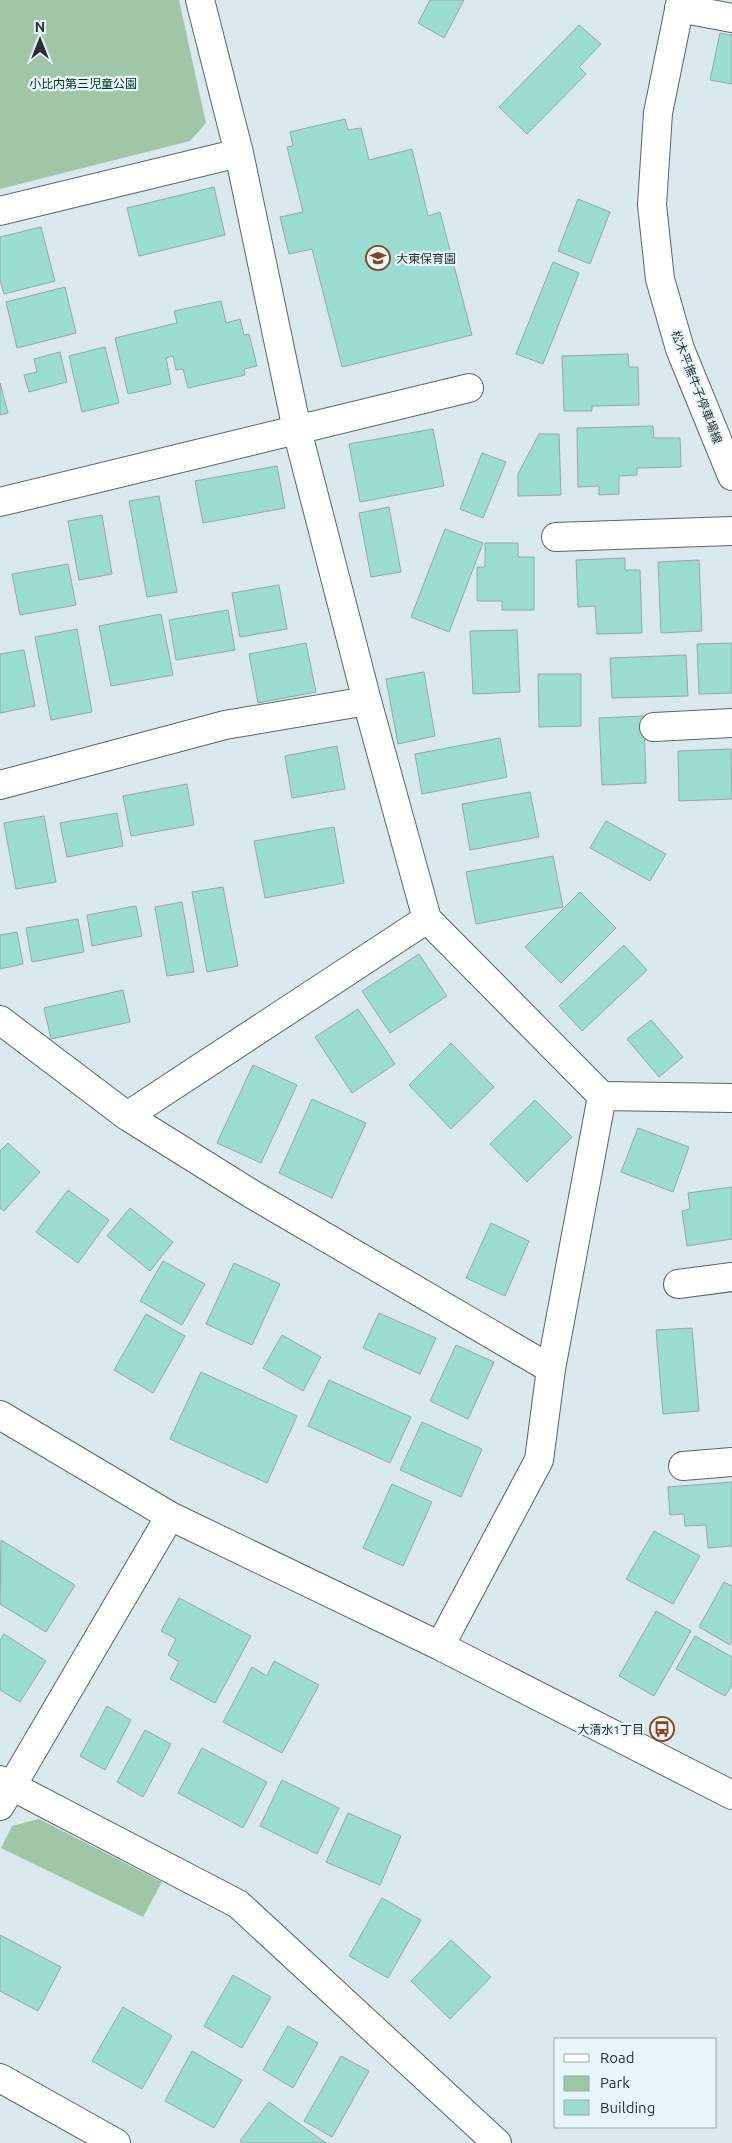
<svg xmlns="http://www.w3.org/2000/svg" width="732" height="2143" font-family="Ubuntu,'Noto Sans JP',sans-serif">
  <rect width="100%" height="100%" fill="#d9e9ee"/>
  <!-- green -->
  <path fill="#a0c6a7" d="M0,0H179L206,123L190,141L0,189Z
    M39,1819L162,1882L143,1917L1,1848L12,1826Z"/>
  <!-- building -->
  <path fill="#9bddd3" stroke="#97a7a4" d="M430,0H464L444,38L418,23Z
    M579,25L601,44L579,67L586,74L527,134L499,107Z
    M720,33L732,35V84L710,80Z
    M345,119L348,130L361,128L369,160L412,149L428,216L440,212L472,335L342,367L312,249L289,254L280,217L303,212L287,147L293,146L290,132Z
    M214,187L225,235L139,256L127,208Z
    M578,199L610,212L590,264L558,251Z
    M41,227L55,281L4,294L0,280V237Z
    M553,262L579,273L543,364L516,354Z
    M65,287L76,333L17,348L6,302Z
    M221,301L226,323L240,319L244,335L249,334L257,366L244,369L245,375L188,388L183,369L176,370L173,356L166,358L171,384L128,394L115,338L177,323L174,311Z
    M105,347L119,403L82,412L69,356Z
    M60,352L67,382L29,392L24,375L37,372L34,359Z
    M628,354L629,367H638L639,405L592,406V411H564L562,356Z
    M0,383L8,413L0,415Z
    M653,426L654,438H680L681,467L637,468V475L619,476V494L599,495V486L578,487L577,428Z
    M433,429L444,486L360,502L349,444Z
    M539,434H559L561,495L518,496V474Z
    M482,453L506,462L483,518L460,509Z
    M277,466L285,508L203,523L195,481Z
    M159,496L177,592L147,597L129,501Z
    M389,507L401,572L371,577L359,513Z
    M102,515L112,574L79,580L68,521Z
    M445,529L483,543L449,632L411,617Z
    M485,543H518V557H534V610H502V601H477V567H485Z
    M625,558V570H640L642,633L597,634L595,606L578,607L576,560Z
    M699,560L702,631L661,633L658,562Z
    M68,564L76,605L20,615L12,574Z
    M279,585L287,629L240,637L232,593Z
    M228,610L235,650L176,660L169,620Z
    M161,614L173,675L111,686L99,626Z
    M77,629L92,712L51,720L35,637Z
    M517,630L520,692L473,694L470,631Z
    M306,643L316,692L258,703L249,654Z
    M732,643V693L699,694L697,644Z
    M24,650L35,706L0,713V654Z
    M686,655L688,696L612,698L610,658Z
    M424,672L435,736L398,744L386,679Z
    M538,674H581V726L539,727Z
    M644,716L646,783L602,785L599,718Z
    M500,738L507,777L422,794L415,754Z
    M337,746L345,789L292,798L285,756Z
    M731,749L732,799L679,801L678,751Z
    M187,784L194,825L131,836L123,796Z
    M530,792L539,837L470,850L462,804Z
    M117,813L123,846L67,857L60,823Z
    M44,816L56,882L16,889L4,823Z
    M606,821L666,854L650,881L590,848Z
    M334,827L344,883L265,898L254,841Z
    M553,856L563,907L476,924L466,872Z
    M223,887L238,966L207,972L192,892Z
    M580,892L616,928L561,983L525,947Z
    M182,902L194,972L167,976L155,907Z
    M136,906L142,936L92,946L87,915Z
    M78,919L84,952L32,962L26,928Z
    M17,932L23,964L0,969V935Z
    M624,945L647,970L582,1031L559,1006Z
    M419,954L447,996L390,1033L362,991Z
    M123,990L130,1022L51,1039L44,1008Z
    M358,1009L395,1064L352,1093L315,1037Z
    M651,1020L683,1057L659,1077L627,1039Z
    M451,1043L494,1087L451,1129L409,1085Z
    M253,1065L297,1085L261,1163L217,1143Z
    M312,1099L366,1123L332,1198L279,1173Z
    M535,1100L572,1137L527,1182L490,1144Z
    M638,1128L689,1147L673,1192L621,1172Z
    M8,1143L40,1172L4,1211L0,1208V1151Z
    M732,1187V1239L687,1246L682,1211L690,1209L688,1193Z
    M68,1190L109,1220L78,1263L36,1232Z
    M130,1208L173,1242L150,1271L107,1236Z
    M491,1223L529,1241L505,1296L466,1278Z
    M163,1261L205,1284L182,1325L140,1301Z
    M234,1263L280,1284L252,1345L206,1324Z
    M379,1313L436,1338L420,1374L363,1348Z
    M146,1314L185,1336L153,1393L114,1370Z
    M692,1328L699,1411L663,1414L656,1330Z
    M282,1335L321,1357L303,1391L263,1368Z
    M456,1345L494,1362L468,1419L430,1401Z
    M201,1372L297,1416L267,1483L170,1439Z
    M329,1380L411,1417L390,1463L308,1426Z
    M422,1422L482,1449L461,1497L400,1470Z
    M732,1482V1546L708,1548L706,1525L685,1526L684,1514L670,1515L668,1487Z
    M392,1484L432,1502L403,1566L363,1548Z
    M654,1531L700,1556L673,1604L626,1579Z
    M1,1540L75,1585L46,1632L0,1604Z
    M724,1582L732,1586V1641L730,1645L699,1627Z
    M179,1598L251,1636L215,1703L170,1679L179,1662L168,1655L176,1639L161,1631Z
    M656,1611L691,1631L654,1696L619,1676Z
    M4,1634L46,1661L20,1702L0,1690V1640Z
    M695,1636L732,1657V1685L725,1696L676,1669Z
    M274,1661L319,1685L282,1753L223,1722L252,1667L267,1676Z
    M107,1706L131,1720L105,1770L80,1756Z
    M145,1730L171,1744L143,1797L117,1782Z
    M202,1748L267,1782L243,1828L178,1793Z
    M282,1780L339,1808L317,1854L260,1826Z
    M348,1813L401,1836L380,1885L326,1862Z
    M382,1898L421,1920L388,1978L349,1956Z
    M0,1935L61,1967L38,2011L0,1991Z
    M451,1940L491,1977L450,2019L411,1981Z
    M233,1975L271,1997L242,2048L204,2026Z
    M123,2007L172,2036L142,2089L92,2061Z
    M288,2026L318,2043L293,2088L263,2070Z
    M192,2051L242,2080L214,2128L165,2101Z
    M341,2056L369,2071L332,2137L304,2121Z
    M269,2102L326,2143H243L240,2141Z"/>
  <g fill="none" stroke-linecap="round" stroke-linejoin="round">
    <defs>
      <path id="minor" d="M200,0L239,153L297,430L367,701L427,919L602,1096L551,1369L539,1460L440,1646
        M679,8L732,18
        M0,211L239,153
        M0,502L469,388
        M556,537L732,531
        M654,727L732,723
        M0,785L225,725L367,701
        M0,1020L127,1116L250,1193L551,1369
        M602,1096L732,1098
        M127,1116L427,919
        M678,1284L732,1277
        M0,1415L170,1516L440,1646L732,1795
        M683,1466L732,1462
        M0,1780L238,1904L497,2143
        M0,1806L170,1516
        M0,2078L116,2143"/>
      <path id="major" d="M681,0L658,113L652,205L660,279L680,349L732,476"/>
    </defs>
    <!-- minor casing -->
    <use href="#minor" stroke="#58666a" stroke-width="30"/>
    <!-- major casing -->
    <use href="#major" stroke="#58666a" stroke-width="30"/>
    <!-- minor -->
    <use href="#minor" stroke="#fff" stroke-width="28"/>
    <!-- major -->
    <use href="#major" stroke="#fff" stroke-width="28"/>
  </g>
  <!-- icons -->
  <defs>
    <symbol id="school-ring" viewBox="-11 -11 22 22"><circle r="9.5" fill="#e6f6fb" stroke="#894519" stroke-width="1.5"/><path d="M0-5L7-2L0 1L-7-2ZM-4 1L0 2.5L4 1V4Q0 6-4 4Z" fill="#894519"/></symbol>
    <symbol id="bus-ring" viewBox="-11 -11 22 22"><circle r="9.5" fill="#e6f6fb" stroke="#894519" stroke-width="1.5"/><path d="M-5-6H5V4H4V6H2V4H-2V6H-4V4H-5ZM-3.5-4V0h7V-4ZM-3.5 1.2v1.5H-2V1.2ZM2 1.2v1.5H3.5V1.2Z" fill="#894519"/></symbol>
  </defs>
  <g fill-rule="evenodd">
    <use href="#school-ring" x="364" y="244" width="28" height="28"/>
    <use href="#bus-ring" x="648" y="1715" width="28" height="28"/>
  </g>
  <g text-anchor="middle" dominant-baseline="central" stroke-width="4.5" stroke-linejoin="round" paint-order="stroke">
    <!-- park labels -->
    <g font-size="12" fill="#003514" stroke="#e6f6fb">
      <text x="83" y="83">小比内第三児童公園</text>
    </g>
    <!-- poi labels -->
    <g font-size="12" fill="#2a3032" stroke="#e6f6fb" text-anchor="start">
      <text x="396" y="258">大東保育園</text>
      <text x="644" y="1729" text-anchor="end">大清水1丁目</text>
    </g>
    <!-- street labels -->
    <g font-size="12" fill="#2a3032" stroke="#e6f6fb">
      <text transform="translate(697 387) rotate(69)">松木平撫牛子停車場線</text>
    </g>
  </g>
  <!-- legend -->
  <rect x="554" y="2038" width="162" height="90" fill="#e6f6fb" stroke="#9ba7ab"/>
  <rect x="564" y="2054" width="25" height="8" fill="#ffffff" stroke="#9ba7ab"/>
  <text x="600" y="2063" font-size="15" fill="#2a3032">Road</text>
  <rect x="564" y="2076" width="25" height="15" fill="#a0c6a7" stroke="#9ba7ab"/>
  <text x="600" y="2088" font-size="15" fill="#2a3032">Park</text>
  <rect x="564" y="2100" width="25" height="15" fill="#9bddd3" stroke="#9ba7ab"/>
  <text x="600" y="2113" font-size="15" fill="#2a3032">Building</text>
  <!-- north arrow -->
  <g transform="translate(40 40)" stroke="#e6f6fb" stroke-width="4" paint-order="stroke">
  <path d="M0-4L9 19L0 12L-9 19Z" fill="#2a3032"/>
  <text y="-8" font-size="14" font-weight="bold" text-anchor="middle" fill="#2a3032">N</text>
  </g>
</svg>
